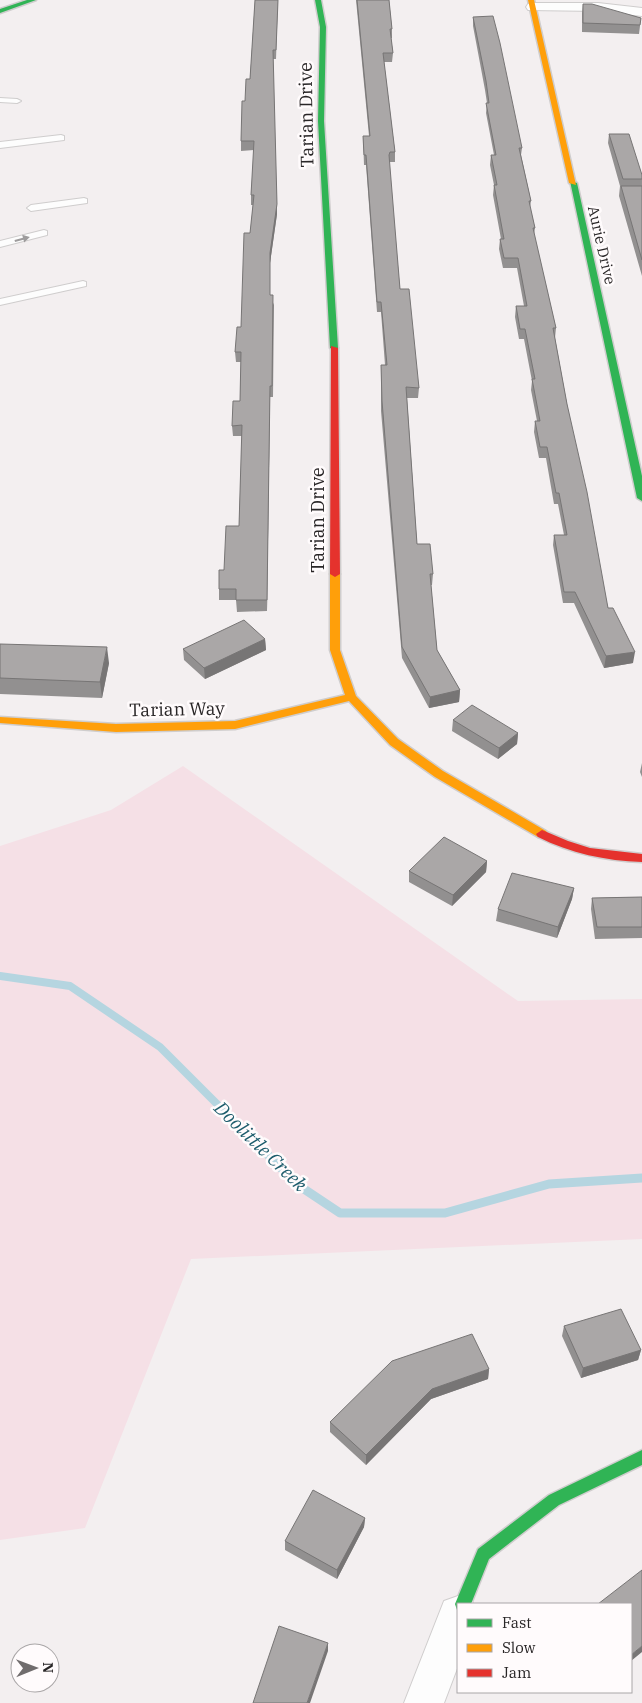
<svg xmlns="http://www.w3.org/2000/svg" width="642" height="1703" font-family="'IBM Plex Serif',serif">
  <rect width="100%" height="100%" fill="#f3eff0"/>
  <!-- green -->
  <path fill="#f5e0e6" d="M183,766L518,1001L642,999V1239L191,1259L85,1528L0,1540V846L111,810Z"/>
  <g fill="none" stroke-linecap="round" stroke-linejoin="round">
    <!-- stream-far1 -->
    <path stroke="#b5d5e0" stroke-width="8" d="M0,976L70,986L160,1047L221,1108"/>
    <!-- stream -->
    <path stroke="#b5d5e0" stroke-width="9" d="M220,1107L298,1185L340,1213H445L549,1184L642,1178"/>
    <defs>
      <path id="lane" d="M0,98L17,99L21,101L17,103L0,102Z
        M61,135L64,136V140L0,148V142Z
        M84,198L87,199V203L31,211L27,208L31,205Z
        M44,230L47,231V235L0,247V241Z
        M83,281L86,282V286L0,305V299Z"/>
      <path id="street" d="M533,3H598L642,8V16L598,11L528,10L526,7L528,4Z
        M458,1596L472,1601L473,1604H458V1666L444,1703H404L444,1601Z"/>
      <path id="fast" d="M27,0H36L0,13V9Z
        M315,0H321L326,27L324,121L338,348L334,350L330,348L318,121L320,27Z
        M570,181L577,183L642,476V501L637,498Z
        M642,1450V1465L559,1505L489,1559L471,1604H458L457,1610L455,1604L478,1549L549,1495Z"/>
      <path id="slow" d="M528,0H534L576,185L569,183Z
        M335,571L340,574V650L356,696L398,739L443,771L546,831L548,834L546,837H538L435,777L390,745L349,701L235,729L116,732L0,723V717L116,724L235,721L345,695L330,650V574Z"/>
      <path id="jam" d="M331,346L338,348L340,574L335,577L330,574Z
        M542,830L568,841L590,848L642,854V862C606,861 570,853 538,837L536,834Z"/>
    </defs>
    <!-- lane casing -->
    <use href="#lane" stroke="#cfcdcd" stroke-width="2"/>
    <!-- street casing -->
    <use href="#street" stroke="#cfcdcd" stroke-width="2"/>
    <!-- fast casing -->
    <use href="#fast" stroke="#cfcdcd" stroke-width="3"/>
    <!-- slow casing -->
    <use href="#slow" stroke="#cfcdcd" stroke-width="3"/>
    <!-- jam casing -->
    <use href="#jam" stroke="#cfcdcd" stroke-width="3"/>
    <!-- lane -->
    <use href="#lane" fill="#fdfdfd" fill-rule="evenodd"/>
    <!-- street -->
    <use href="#street" fill="#fdfdfd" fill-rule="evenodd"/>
    <!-- fast -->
    <use href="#fast" fill="#30b455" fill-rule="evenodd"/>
    <!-- slow -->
    <use href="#slow" fill="#ff9f0a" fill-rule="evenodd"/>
    <!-- jam -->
    <use href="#jam" fill="#e5322d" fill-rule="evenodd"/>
  </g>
  <!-- wall -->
  <path fill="#929090" d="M255,0H278L276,59H273L277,214L270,263V295L274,305L273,397H270L267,611L237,612L236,600H219V589L239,526L242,436H233L232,426L240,401L241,362H236L235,352L241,327L253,205H251V195L254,150L241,151V141L245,101L250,79Z
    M356,0H389L392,29V38H391L393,53L392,62H384L395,152V162H389L400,289L419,388L418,398H407L417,544L433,574L432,585H431L437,650L460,690L459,702L429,708L402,658L381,411V365H385L381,312H377L366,165H364L363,136H369Z
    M583,4L641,18L639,34L582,32V13Z
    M473,17L522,148L521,155L531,201L530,207L535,228L534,234L556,328L555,338L567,404L608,608L633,663L604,668L574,603H563L553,545L554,535H564L558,504H554L546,458H539L534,432L535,421H537L531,390L532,381L524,339H519L515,317L516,306H524L517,268H503L499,249L500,239H501L493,195L494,185L490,165L491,155H494L486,113L487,103L485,90L473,26Z
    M609,134L642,175V276L619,196L620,186L608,143Z
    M265,639L266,650L205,679L184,660L183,649Z
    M0,644L109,663L102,698L0,694Z
    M453,720L518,733L517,744L498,759L452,731Z
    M642,763V777L640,772Z
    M487,861L486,872L452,906L409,882V871Z
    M574,888L572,899L557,938L496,921L498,909Z
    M642,897V938L595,939L591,909L592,898Z
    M564,1326L641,1350L638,1360L581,1378L562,1336Z
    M489,1369L488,1379L431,1399L366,1465L330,1432V1422Z
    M365,1518L364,1527L337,1579L285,1550V1541Z"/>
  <!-- shaded-wall -->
  <path fill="#777575" d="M277,204V214L270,263V253Z
    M270,386V397L267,611V600Z
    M265,639L266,650L205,679L204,668Z
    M107,647L109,663L102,698L100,682Z
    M635,652L633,663L604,668L606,656Z
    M460,690L459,702L429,708L430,697Z
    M518,733L517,744L498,759L499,748Z
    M487,861L486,872L452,906L453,895Z
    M574,888L572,899L557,938L558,927Z
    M641,1350L638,1360L581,1378L583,1368Z
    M489,1369L488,1379L431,1399L366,1465V1455L432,1389Z
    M365,1518L364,1527L337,1579V1570Z
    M328,1643V1651L310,1703H307Z
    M642,1646V1652L631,1661V1655Z"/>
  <!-- building -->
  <path fill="#aaa7a7" stroke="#777575" d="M255,0H278L276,50H273L277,204L270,253V295H273L272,386H270L267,600H236V589H219V570H224L226,526H239L242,425L232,426L233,401H240L241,352H235L237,327H241L244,233H250L254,195H251L254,141H241L242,101H245L246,79H250Z
    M357,0H389L392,29H390L393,53H383L395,152H390L389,155L400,289H409L419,388L406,387L417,544H430L433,574H430L437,650L460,690L430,697L402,647L382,401L381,365H387L381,302H377L366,155H364L363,136H370Z
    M583,4H592L641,18L640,25L583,23Z
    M493,16L500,43L522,148H519L531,201H529L535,228H533L556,328H553L567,404L587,492L608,608H613L635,652L606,656L575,592H564L554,535H567L559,493H556L547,447H540L535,421H540L532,379H535L525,329H520L516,306H527L518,258H504L500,239H504L494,185H497L491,155H496L486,103H489L486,81L473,17Z
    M609,134H629L642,175V179H623Z
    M621,186H642V260Z
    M244,620L265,639L204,668L183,649Z
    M0,644L107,647L100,682L0,678Z
    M472,705L518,733L499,748L453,720Z
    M444,837L487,861L453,895L409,871Z
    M512,873L574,888L558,927L498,909Z
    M642,897V927H597L592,898Z
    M621,1309L641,1350L583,1368L564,1326Z
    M472,1334L489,1369L432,1389L366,1455L330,1422L392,1361Z
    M313,1490L365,1518L337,1570L285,1541Z
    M642,1570V1646L631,1655V1604H598Z
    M279,1626L328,1643L307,1703H253Z"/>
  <!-- one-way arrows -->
  <defs><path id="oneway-solid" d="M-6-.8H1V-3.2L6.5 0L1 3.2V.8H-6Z" transform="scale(1.25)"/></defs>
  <use fill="#9e9c9d" href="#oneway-solid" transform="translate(22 239) rotate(-15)"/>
  <g text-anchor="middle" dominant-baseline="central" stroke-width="5" stroke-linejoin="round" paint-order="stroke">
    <!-- far-street labels -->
    <g font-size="15" fill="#292627" stroke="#fffbfc">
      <text transform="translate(602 245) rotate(77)">Aurie Drive</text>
    </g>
    <!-- street labels -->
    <g font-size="18" fill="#292627" stroke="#fffbfc">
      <text transform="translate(306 115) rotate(-91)">Tarian Drive</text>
      <text transform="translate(317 520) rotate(-90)">Tarian Drive</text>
      <text transform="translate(177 709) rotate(-1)">Tarian Way</text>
    </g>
    <!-- water labels -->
    <g font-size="19" font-style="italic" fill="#1e5d6d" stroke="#fffbfc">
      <text transform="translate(261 1146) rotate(44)">Doolittle Creek</text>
    </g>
  </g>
  <!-- legend -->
  <rect x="457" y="1603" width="175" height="90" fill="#fffbfc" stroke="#a9a6a7"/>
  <rect x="467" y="1619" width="25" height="8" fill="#30b455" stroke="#a9a6a7"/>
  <text x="502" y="1628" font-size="15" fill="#292627">Fast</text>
  <rect x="467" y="1644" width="25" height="8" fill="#ff9f0a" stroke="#a9a6a7"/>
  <text x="502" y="1653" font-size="15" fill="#292627">Slow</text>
  <rect x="467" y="1669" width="25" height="8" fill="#e5322d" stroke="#a9a6a7"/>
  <text x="502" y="1678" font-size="15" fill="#292627">Jam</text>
  <!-- north arrow -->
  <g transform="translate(35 1668) rotate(89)"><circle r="24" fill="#fffbfc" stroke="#a9a6a7"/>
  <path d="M0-4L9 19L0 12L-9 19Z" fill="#706c6d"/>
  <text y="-8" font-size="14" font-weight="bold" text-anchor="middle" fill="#292627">N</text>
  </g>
</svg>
